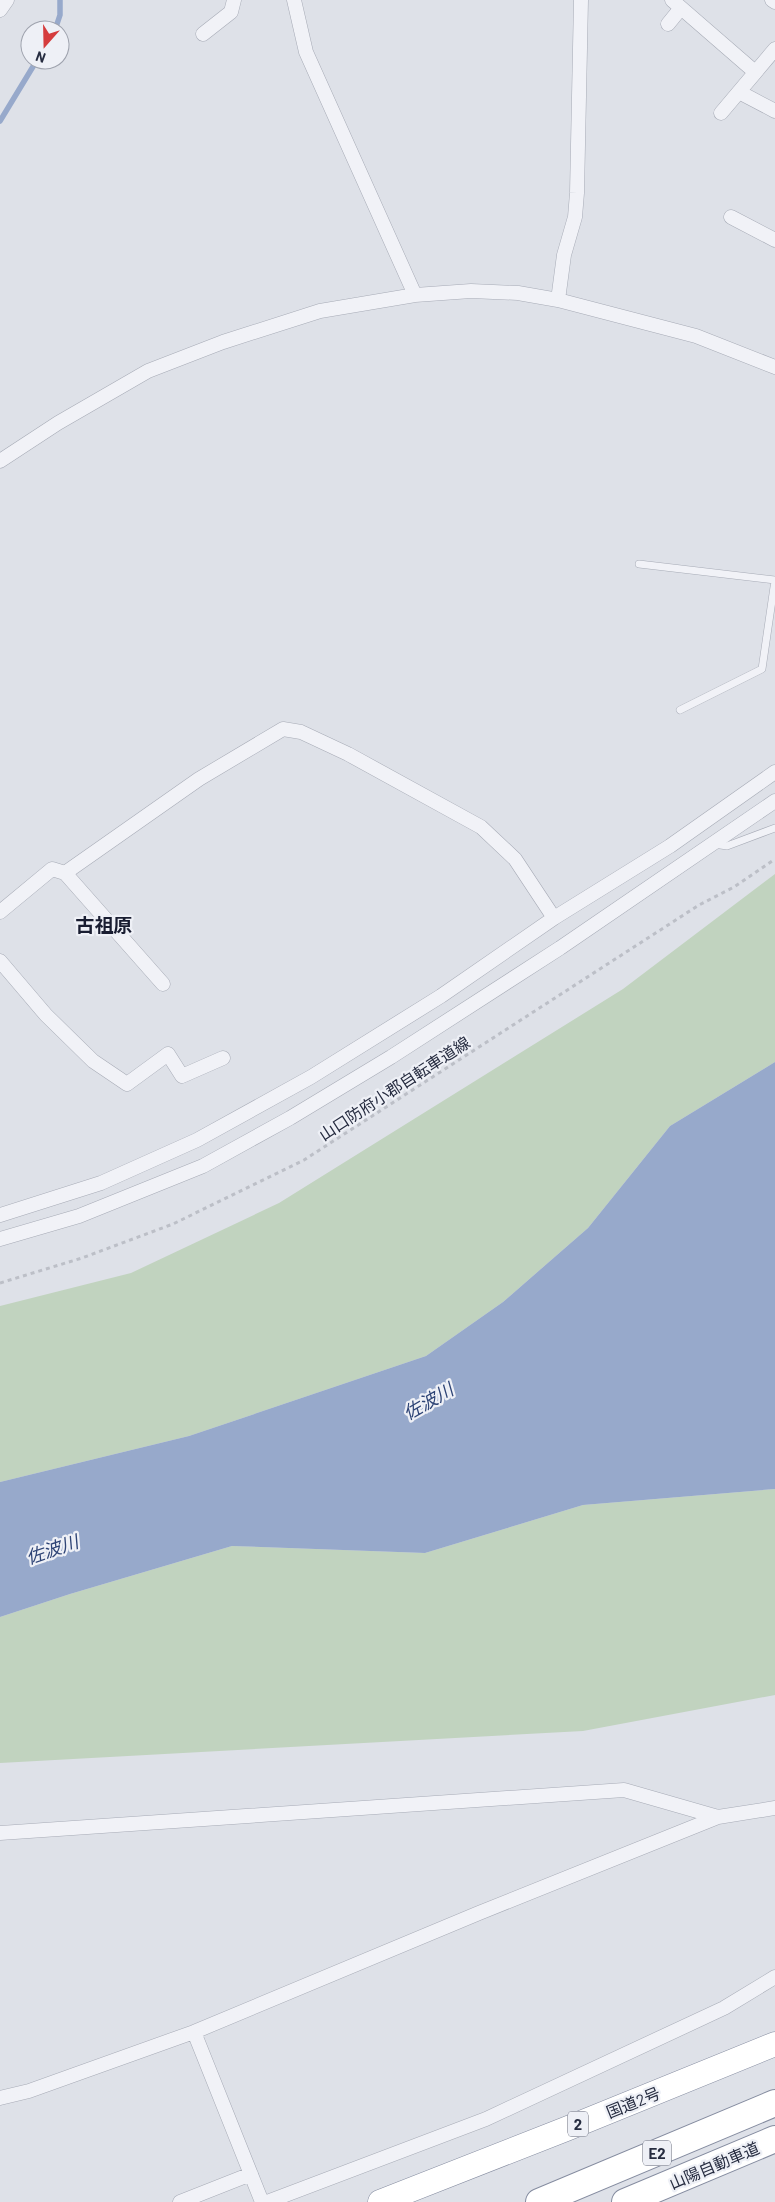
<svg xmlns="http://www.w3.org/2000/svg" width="775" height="2202" font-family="Barlow,'Noto Sans JP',sans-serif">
  <rect width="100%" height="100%" fill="#dee1e8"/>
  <!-- green -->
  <path fill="#c1d3bf" d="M775,874V1062L670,1126L588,1228L503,1302L426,1356L189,1436L0,1482V1306L131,1273L279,1203L623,989Z
    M775,1489V1695L583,1731L0,1763V1617L70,1594L232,1546L425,1553L583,1505Z"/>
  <!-- water -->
  <path fill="#97a9cb" d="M775,1062V1489L583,1505L425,1553L232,1546L70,1594L0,1617V1482L189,1436L426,1356L503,1302L588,1228L670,1126Z"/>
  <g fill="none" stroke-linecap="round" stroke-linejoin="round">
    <!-- stream -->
    <path stroke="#97a9cb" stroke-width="5.5" d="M55,30L60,15V0
      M0,121L37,60"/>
    <defs>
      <path id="service" d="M639,564L775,580
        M680,710L762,669L775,580
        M714,844L727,846L775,828"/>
      <path id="minor" d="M294,0L306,52L415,295
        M672,0L755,72
        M772,0L775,2
        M0,10L7,0
        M668,24L681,8
        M203,34L231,12L234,0
        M739,92L775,111
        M721,113L775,49
        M731,217L775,240
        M558,300L564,255L575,217L577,193L581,0
        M0,461L58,423L148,371L223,342L320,311L415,295L471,291L518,293L558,300L696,336L775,367
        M65,873L199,779L283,729L301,732L348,754L481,827L515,859L554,918
        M0,912L52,869L65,873L163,984
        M0,961L46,1015L93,1061L127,1084L168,1054L182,1076L223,1058
        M0,1215L101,1183L197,1140L311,1077L441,996L554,918L670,846L775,772
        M0,1239L79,1216L203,1166L290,1118L391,1057L560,948L775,801
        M0,1833L624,1790L718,1817
        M194,2032L262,2202
        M0,2098L29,2091L194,2032L479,1913L718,1817L775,1808
        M180,2202L251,2174
        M267,2202L486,2119L724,2008L775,1977"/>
      <path id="trunk" d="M380,2202L566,2129L775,2044"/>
      <path id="motorway" d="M539,2202L775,2103
        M625,2202L775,2139"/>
    </defs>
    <!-- service casing -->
    <use href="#service" stroke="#a7abb6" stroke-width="8"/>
    <!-- minor casing -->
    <use href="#minor" stroke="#a7abb6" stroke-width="15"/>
    <!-- trunk casing -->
    <use href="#trunk" stroke="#858ca0" stroke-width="25"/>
    <!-- motorway casing -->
    <use href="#motorway" stroke="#858ca0" stroke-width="28"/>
    <!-- path -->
    <path stroke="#bcbfc7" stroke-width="3" stroke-dasharray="4 4" stroke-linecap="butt" d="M0,1283L82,1258L173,1224L304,1160L699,905L734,887L775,859"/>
    <!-- service -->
    <use href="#service" stroke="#f1f2f7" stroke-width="7"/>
    <!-- minor -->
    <use href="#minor" stroke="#f1f2f7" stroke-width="14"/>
    <!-- trunk -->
    <use href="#trunk" stroke="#fff" stroke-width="24"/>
    <!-- motorway -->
    <use href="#motorway" stroke="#fff" stroke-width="26"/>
  </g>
  <g text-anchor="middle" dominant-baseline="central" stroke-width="4.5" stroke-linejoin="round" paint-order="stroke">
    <!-- shield labels -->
    <g fill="#eef0f6" stroke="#626777" stroke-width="1">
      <rect x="568" y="2111.5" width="20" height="25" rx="4"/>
      <rect x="643" y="2140.5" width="28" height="25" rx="4"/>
    </g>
    <g font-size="15" font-weight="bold" fill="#262c40">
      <text x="578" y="2124">2</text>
      <text x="657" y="2153">E2</text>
    </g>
    <!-- street labels -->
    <g font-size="16" fill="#262c40" stroke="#eef0f6">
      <text transform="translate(394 1088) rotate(-33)">山口防府小郡自転車道線</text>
      <text transform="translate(633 2102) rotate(-22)">国道2号</text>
      <text transform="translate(714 2165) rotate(-23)">山陽自動車道</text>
    </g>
    <!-- water labels -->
    <g font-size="18" font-style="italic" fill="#2e4476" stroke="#eef0f6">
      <text transform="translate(428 1401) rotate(-30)">佐波川</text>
      <text transform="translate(52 1549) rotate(-19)">佐波川</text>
    </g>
    <!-- quarter labels -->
    <g font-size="19" font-weight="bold" fill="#191d31" stroke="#eef0f6">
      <text x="104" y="924">古祖原</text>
    </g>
  </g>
  <!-- north arrow -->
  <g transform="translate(45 45) rotate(200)"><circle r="24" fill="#eef0f6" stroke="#9ea2ad"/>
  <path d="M0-4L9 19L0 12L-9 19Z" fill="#d53c3d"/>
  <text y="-8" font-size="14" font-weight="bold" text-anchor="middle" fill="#262c40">N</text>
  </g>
</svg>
